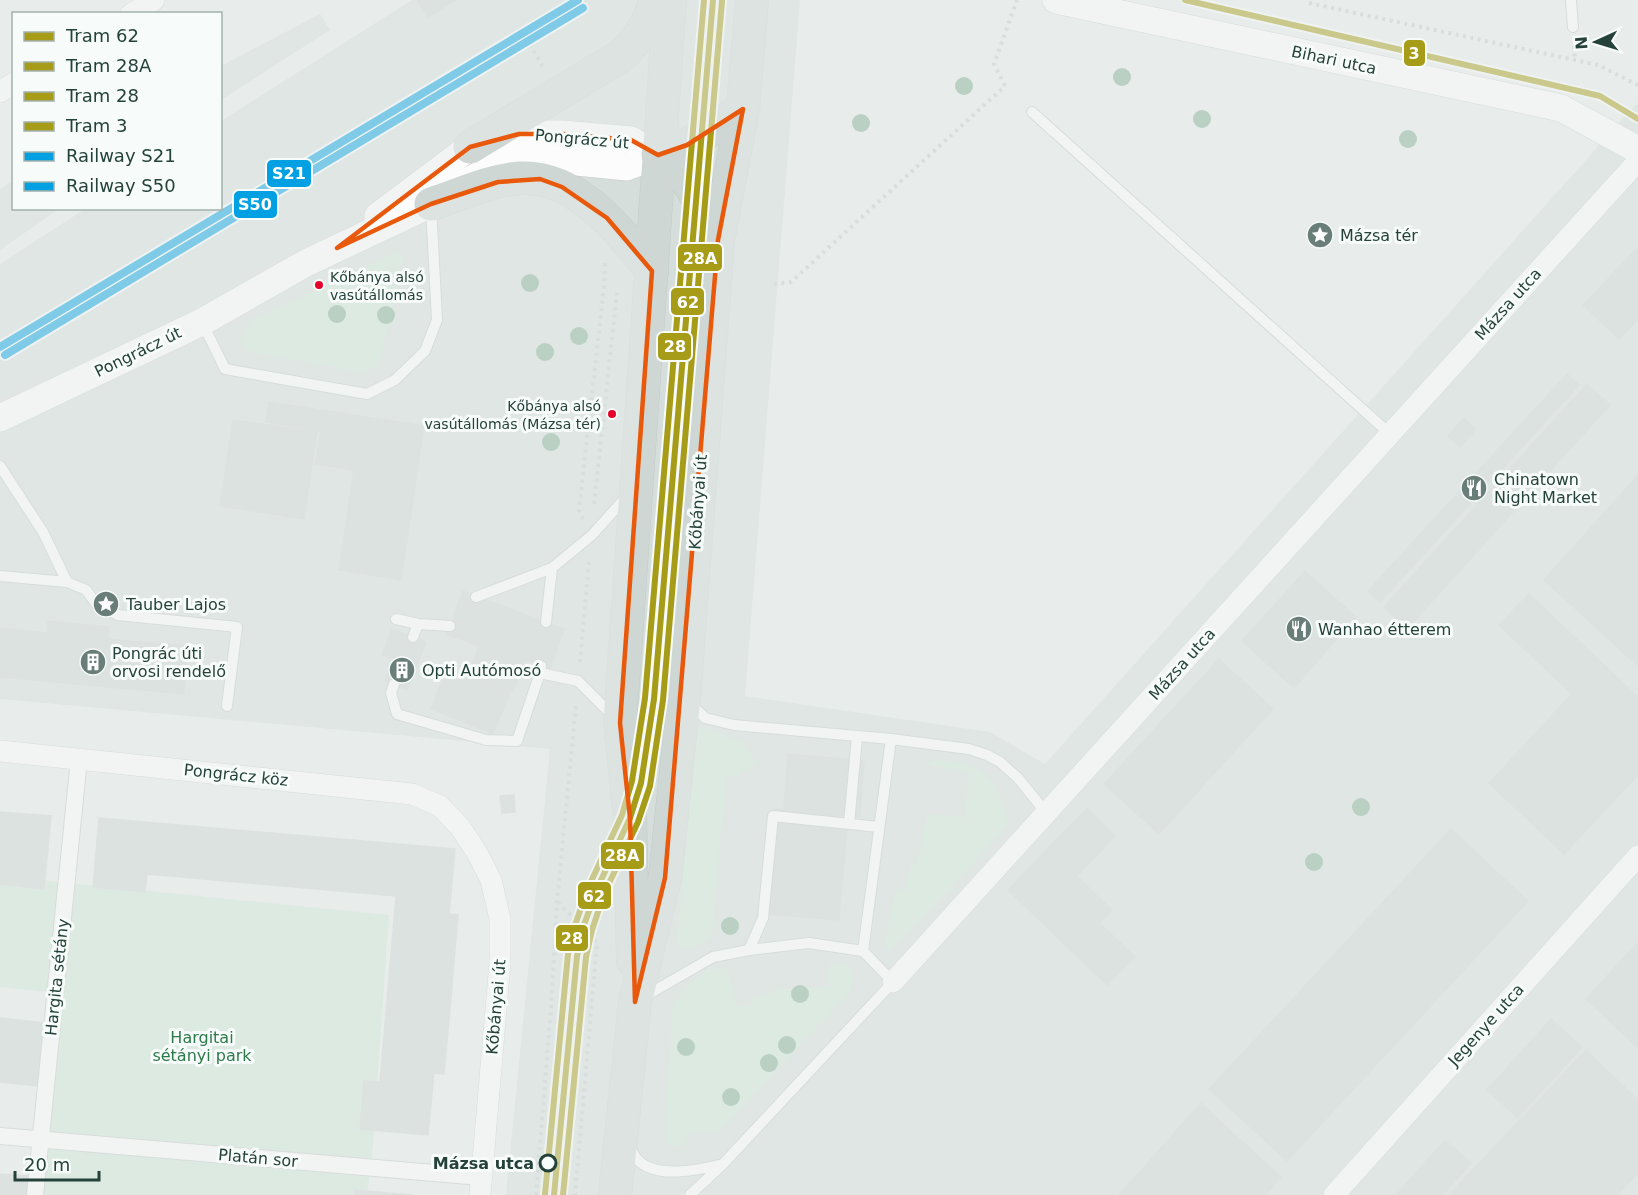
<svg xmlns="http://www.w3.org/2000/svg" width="1638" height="1195" font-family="'DejaVu Sans',sans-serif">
  <rect width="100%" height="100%" fill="#e8edeb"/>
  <!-- built -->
  <path fill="#d6dedb" d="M412,0H800L745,696L990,732L1045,764L1638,102V1195H506L550,749L0,699V264L85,209L220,208L221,121Z
    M320,14L330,30L221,100V66Z
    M13,181L14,208L59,209L0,250V189Z"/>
  <!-- green -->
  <path fill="#d1e6d8" d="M394,253L404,255L379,366L361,372L246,351L240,341L251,321Z
    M703,727L743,743L757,762L737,777L726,776L712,934C706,942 690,950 681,949L677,944L696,735L699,728Z
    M935,760C948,761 963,761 974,767C993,779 1007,802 1007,824L962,876L892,948L888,949L885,946V941L896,889L906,891L911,863L918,864L927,814L965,818L969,771L929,766V761Z
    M0,876L389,915L373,1145L367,1195H37L56,993L0,987Z
    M839,963L845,964L852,973V981L848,994L718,1132H692L681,1146H670L666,1141L665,1130L673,1005L685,987L707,969L727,968L737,1007L753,1004V996L773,995L772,990L828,986L829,964Z"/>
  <!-- building -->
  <path fill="#cfd4d2" stroke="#d1d6d4" stroke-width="1.5" d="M417,0H456L428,17Z
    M1638,247V319L1619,339L1583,305Z
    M1567,374L1579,385L1380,602L1368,591Z
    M1587,384L1610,405L1407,629L1384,607Z
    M269,402L424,426L401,580L339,570L354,470L315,464L321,431L266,422Z
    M1464,418L1476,429L1460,447L1448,436Z
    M233,420L317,432L304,519L220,506Z
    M1638,475V666L1544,580Z
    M1305,571L1356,617L1294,688L1242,641Z
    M463,591L564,629L550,669L525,660L513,692L468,675L479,646L447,634Z
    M1529,594L1638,697V775L1564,854L1489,783L1572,694L1499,625Z
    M48,621L109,627L108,639L188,646L184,694L0,677V628L47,633Z
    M392,629L426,642L407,690L385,681L393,659L382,655Z
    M1219,659L1273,709L1159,834L1104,784Z
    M447,668L510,693L493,734L431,709Z
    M788,754L864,761L860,816L784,810Z
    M514,795L515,812L502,813L500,796Z
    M1087,808L1115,836L1077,876L1112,910L1100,923L1135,957L1107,985L1008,890Z
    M775,809L848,816L839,920L766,914Z
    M0,812L51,816L44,889L0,884Z
    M99,818L455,849L449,914L458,915L448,1031L444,1074L434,1073L428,1135L360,1129L364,1081L380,1082L396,896L147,874L145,892L93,887Z
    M1451,829L1528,901L1287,1161L1209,1089Z
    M1638,942V1048L1586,999Z
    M0,1018L45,1023L37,1086L0,1082Z
    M1551,1019L1582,1047L1518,1118L1487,1090Z
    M1586,1050L1638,1100V1173L1617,1195H1449Z
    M1201,1103L1223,1124L1159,1195H1119Z
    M1223,1124L1281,1177L1265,1195H1159Z
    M1445,1140L1471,1163L1443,1195H1396Z
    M0,1174L29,1176L28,1195H0Z
    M354,1190L413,1195H354Z"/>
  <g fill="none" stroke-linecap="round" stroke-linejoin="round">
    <defs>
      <path id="service" d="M1571,0L1573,27
        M1032,112L1390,434
        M202,322L225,369L367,394L395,380L425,351L437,320L431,206
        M0,466L43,532L67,582
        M0,576L67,582L86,590L98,606L118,615L237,627L227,706
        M476,597L552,568
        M396,619L418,624
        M546,622L552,568L592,535L628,495
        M413,637L418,624L450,626
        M541,666L540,673L578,681L614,717
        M394,684L391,693L397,714L486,740L517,741L540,673
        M690,703L705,718L734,725L891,739L969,749L987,755L1000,762L1018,778L1047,814
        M849,824L857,737
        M749,950L763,918L773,816L879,827
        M863,951L891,739
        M629,1145C631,1149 633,1154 636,1158C654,1180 699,1170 723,1164L893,982L863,951L809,943L749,950L713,957L642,998
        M690,1195L723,1164"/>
      <path id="pedestrian" d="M0,1136L481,1177
        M35,1195L79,759"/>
      <path id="minor" d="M131,14L154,0
        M0,92L14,83
        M0,751L412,794L440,806L460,827L476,851L491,880L500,919V963L480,1195
        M893,982L1638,161
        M1334,1195L1638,856"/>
      <path id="tertiary" d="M1056,0L1561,108L1638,150
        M378,216L470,147L519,134H563L631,140L658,155
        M0,418L202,322L306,263L431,204L489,169L515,160L546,159L627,167L658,155"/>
      <path id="primary" d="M470,147L621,56C641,37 647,26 656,0
        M658,155C690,171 703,210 718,240
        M658,155L687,145L743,109
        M431,204C459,195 490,180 520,178C577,175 620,231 652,271
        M633,961L630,818L620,723L670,0
        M615,1195L635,1002L665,878L684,697L718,240L743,109L752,0"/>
    </defs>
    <!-- service casing -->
    <use href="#service" stroke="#c5cac8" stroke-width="12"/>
    <!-- pedestrian casing -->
    <use href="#pedestrian" stroke="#c5cac8" stroke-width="18"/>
    <!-- minor casing -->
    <use href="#minor" stroke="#c5cac8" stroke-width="22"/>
    <!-- tertiary casing -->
    <use href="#tertiary" stroke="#c5cac8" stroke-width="28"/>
    <!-- primary casing -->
    <use href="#primary" stroke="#c3ccc9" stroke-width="34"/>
    <!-- path -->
    <path stroke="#c3ccca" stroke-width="4" stroke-dasharray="3 4.5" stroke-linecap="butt" d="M1309,3L1598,65L1638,85
      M530,44L543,67
      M1574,46L1575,60
      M774,284L791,282L1005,86L994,64L1017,0
      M594,504L617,293
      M583,519L579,510L604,287L605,262
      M580,662L589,562
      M558,902L597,943L575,1195
      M536,1195L551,1007L557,902L576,705"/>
    <!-- service -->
    <use href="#service" stroke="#fcfcfc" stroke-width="10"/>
    <!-- pedestrian -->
    <use href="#pedestrian" stroke="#fcfcfc" stroke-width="16"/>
    <!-- minor -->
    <use href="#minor" stroke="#fcfcfc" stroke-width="21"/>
    <!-- tertiary -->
    <use href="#tertiary" stroke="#fcfcfc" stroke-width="27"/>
    <!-- primary -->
    <use href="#primary" stroke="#cfd7d5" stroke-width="33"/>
    <defs>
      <path id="rail-1" d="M0,347L578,0"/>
      <path id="rail-2" d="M5,355L583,8"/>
    </defs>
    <!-- rail-1 casing -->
    <use href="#rail-1" stroke="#f7fbf9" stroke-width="12"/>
    <!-- rail-2 casing -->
    <use href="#rail-2" stroke="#f7fbf9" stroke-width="12"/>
    <!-- rail-1 -->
    <use href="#rail-1" stroke="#00a0e3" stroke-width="8"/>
    <!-- rail-2 -->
    <use href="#rail-2" stroke="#00a0e3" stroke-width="8"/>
    <defs>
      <path id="tram-1" d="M554,1195L577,956L583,928L596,891L630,818L641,783L654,699L713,0"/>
      <path id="tram-2" d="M563,1195L586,957L592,930L604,894L638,822L650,786L663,700L722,1"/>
      <path id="tram-3" d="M545,1194L568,954L575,925L588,888L622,815L632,781L645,698L704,0"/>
      <path id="tram-4" d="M1185,0L1600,96L1638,119"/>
    </defs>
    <!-- tram-1 casing -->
    <use href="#tram-1" stroke="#f7fbf9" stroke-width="10"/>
    <!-- tram-2 casing -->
    <use href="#tram-2" stroke="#f7fbf9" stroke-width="10"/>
    <!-- tram-3 casing -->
    <use href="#tram-3" stroke="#f7fbf9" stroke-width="10"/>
    <!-- tram-4 casing -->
    <use href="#tram-4" stroke="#f7fbf9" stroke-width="10"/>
    <!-- tram-1 -->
    <use href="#tram-1" stroke="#a79c17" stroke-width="6"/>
    <!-- tram-2 -->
    <use href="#tram-2" stroke="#a79c17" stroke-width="6"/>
    <!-- tram-3 -->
    <use href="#tram-3" stroke="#a79c17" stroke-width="6"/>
    <!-- tram-4 -->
    <use href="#tram-4" stroke="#a79c17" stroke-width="6"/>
  </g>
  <!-- trees -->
  <g fill="#81ae93">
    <circle cx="1122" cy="77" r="9"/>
    <circle cx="964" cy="86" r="9"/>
    <circle cx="1202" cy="119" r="9"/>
    <circle cx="861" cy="123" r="9"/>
    <circle cx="1408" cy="139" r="9"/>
    <circle cx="530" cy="283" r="9"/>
    <circle cx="337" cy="314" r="9"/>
    <circle cx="386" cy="315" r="9"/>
    <circle cx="579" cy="336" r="9"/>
    <circle cx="545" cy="352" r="9"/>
    <circle cx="551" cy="442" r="9"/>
    <circle cx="1361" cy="807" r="9"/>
    <circle cx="1314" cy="862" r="9"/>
    <circle cx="730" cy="926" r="9"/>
    <circle cx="800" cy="994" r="9"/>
    <circle cx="787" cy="1045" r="9"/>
    <circle cx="686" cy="1047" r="9"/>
    <circle cx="769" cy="1063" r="9"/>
    <circle cx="731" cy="1097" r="9"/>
  </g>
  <!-- marked area -->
  <path d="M0 0H1638V1195H0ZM743,109L718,240L665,878L635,1002L630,818L620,723L652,271L607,218L562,187L540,179L498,182L431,204L337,248L470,147L519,134H563L631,140L658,155L687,145Z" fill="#e8edeb" fill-opacity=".55" fill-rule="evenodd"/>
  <path fill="none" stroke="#e8590c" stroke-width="4.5" stroke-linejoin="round" d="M743,109L718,240L665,878L635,1002L630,818L620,723L652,271L607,218L562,187L540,179L498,182L431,204L337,248L470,147L519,134H563L631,140L658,155L687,145Z"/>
  <!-- icons -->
  <defs>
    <symbol id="sight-disc" viewBox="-11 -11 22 22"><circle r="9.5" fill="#697e78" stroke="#f7fbf9"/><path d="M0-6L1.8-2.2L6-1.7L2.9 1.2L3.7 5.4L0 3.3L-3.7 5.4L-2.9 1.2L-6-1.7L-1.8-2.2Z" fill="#fff"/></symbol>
    <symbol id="restaurant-disc" viewBox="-11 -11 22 22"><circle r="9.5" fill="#697e78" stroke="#f7fbf9"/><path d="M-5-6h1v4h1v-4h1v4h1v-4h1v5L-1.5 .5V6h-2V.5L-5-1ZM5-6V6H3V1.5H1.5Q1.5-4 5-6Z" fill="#fff"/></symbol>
    <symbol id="building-disc" viewBox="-11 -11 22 22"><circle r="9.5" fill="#697e78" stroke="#f7fbf9"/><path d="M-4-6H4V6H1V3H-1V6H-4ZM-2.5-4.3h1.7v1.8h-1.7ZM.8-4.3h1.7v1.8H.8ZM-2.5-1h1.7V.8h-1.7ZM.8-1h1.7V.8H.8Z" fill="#fff"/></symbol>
  </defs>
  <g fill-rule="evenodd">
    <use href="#sight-disc" x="1305" y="220" width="30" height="30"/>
    <use href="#restaurant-disc" x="1459" y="473" width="30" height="30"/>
    <use href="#sight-disc" x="91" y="589" width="30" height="30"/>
    <use href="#restaurant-disc" x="1284" y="614" width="30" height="30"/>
    <use href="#building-disc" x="78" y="647" width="30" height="30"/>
    <use href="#building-disc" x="387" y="655" width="30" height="30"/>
  </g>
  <!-- markers -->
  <g fill="#e4002b" stroke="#f7fbf9" stroke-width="2">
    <circle cx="319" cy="285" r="5"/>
    <circle cx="612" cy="414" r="5"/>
  </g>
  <circle fill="#f7fbf9" stroke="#24423a" stroke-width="3" cx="548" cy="1163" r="8"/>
  <g text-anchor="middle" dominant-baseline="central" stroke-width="6" stroke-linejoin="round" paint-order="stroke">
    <!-- bus labels -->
    <g font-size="14" fill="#24423a" stroke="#f7fbf9" text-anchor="start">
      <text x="330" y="277">Kőbánya alsó<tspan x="330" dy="18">vasútállomás</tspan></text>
      <text x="601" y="406" text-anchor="end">Kőbánya alsó<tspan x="601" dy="18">vasútállomás (Mázsa tér)</tspan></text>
    </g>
    <!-- street labels -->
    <g font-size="16" fill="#24423a" stroke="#f7fbf9">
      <text transform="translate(1334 60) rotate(12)">Bihari utca</text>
      <text transform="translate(582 139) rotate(5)">Pongrácz út</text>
      <text transform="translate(1508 304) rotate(-48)">Mázsa utca</text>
      <text transform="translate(138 352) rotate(-26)">Pongrácz út</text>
      <text transform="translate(698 502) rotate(-86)">Kőbányai út</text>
      <text transform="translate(1182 664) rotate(-48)">Mázsa utca</text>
      <text transform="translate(236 775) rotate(6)">Pongrácz köz</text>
      <text transform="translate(57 977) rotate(-84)">Hargita sétány</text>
      <text transform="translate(496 1007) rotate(-85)">Kőbányai út</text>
      <text transform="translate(1486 1025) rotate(-48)">Jegenye utca</text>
      <text transform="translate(258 1158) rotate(5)">Platán sor</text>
    </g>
    <!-- poi labels -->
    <g font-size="16" fill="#24423a" stroke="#f7fbf9" text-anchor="start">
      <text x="1340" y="235">Mázsa tér</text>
      <text x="1494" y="479">Chinatown<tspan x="1494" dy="18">Night Market</tspan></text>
      <text x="126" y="604">Tauber Lajos</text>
      <text x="1318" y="629">Wanhao étterem</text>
      <text x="112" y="653">Pongrác úti<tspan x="112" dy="18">orvosi rendelő</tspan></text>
      <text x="422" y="670">Opti Autómosó</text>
    </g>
    <!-- park labels -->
    <g font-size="16" fill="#2d7a4b" stroke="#f7fbf9">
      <text x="202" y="1037">Hargitai<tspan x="202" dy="18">sétányi park</tspan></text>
    </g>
    <!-- stop labels -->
    <g font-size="16" font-weight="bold" fill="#24423a" stroke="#f7fbf9" text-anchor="end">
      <text x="534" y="1163">Mázsa utca</text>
    </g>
  </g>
  <g stroke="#f7fbf9" stroke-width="2">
    <rect x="1403" y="39" width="23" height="28" rx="6" fill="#a79c17"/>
    <rect x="266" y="159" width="46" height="29" rx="6" fill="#00a0e3"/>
    <rect x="233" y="190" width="45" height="29" rx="6" fill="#00a0e3"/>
    <rect x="677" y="243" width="46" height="29" rx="6" fill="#a79c17"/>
    <rect x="670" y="287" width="35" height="29" rx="6" fill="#a79c17"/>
    <rect x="657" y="332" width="35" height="29" rx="6" fill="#a79c17"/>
    <rect x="600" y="841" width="45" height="29" rx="6" fill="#a79c17"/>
    <rect x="577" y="881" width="35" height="29" rx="6" fill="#a79c17"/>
    <rect x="555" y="924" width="34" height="28" rx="6" fill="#a79c17"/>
  </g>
  <g font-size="16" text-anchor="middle" font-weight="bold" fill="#fff">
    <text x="1414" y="59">3</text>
    <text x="289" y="179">S21</text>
    <text x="255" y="210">S50</text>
    <text x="700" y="264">28A</text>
    <text x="688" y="308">62</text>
    <text x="675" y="352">28</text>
    <text x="622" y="861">28A</text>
    <text x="594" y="902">62</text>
    <text x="572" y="944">28</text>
  </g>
  <!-- legend -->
  <rect x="12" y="12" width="210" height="198" fill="#f7fbf9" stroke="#a3b1ad" stroke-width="1.5"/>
  <rect x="24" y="32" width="30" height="9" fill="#a79c17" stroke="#a3b1ad" stroke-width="1.5"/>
  <text x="66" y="42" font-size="18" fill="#24423a">Tram 62</text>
  <rect x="24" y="62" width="30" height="9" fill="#a79c17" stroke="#a3b1ad" stroke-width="1.5"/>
  <text x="66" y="72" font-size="18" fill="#24423a">Tram 28A</text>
  <rect x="24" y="92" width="30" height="9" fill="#a79c17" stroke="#a3b1ad" stroke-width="1.5"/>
  <text x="66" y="102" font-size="18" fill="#24423a">Tram 28</text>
  <rect x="24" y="122" width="30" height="9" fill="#a79c17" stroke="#a3b1ad" stroke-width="1.5"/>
  <text x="66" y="132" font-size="18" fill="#24423a">Tram 3</text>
  <rect x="24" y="152" width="30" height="9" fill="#00a0e3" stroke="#a3b1ad" stroke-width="1.5"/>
  <text x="66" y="162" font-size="18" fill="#24423a">Railway S21</text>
  <rect x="24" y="182" width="30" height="9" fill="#00a0e3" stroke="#a3b1ad" stroke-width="1.5"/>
  <text x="66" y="192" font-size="18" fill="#24423a">Railway S50</text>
  <!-- north arrow -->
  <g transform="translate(1596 42) rotate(266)" stroke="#f7fbf9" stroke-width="4.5" paint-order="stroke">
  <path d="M0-4.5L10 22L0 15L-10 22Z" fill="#24423a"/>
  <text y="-9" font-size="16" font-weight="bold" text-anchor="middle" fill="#24423a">N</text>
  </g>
  <!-- scale -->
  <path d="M15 1171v9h84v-9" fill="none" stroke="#24423a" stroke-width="3"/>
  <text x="24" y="1171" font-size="18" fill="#24423a" stroke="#f7fbf9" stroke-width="4.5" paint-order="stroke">20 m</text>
</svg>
